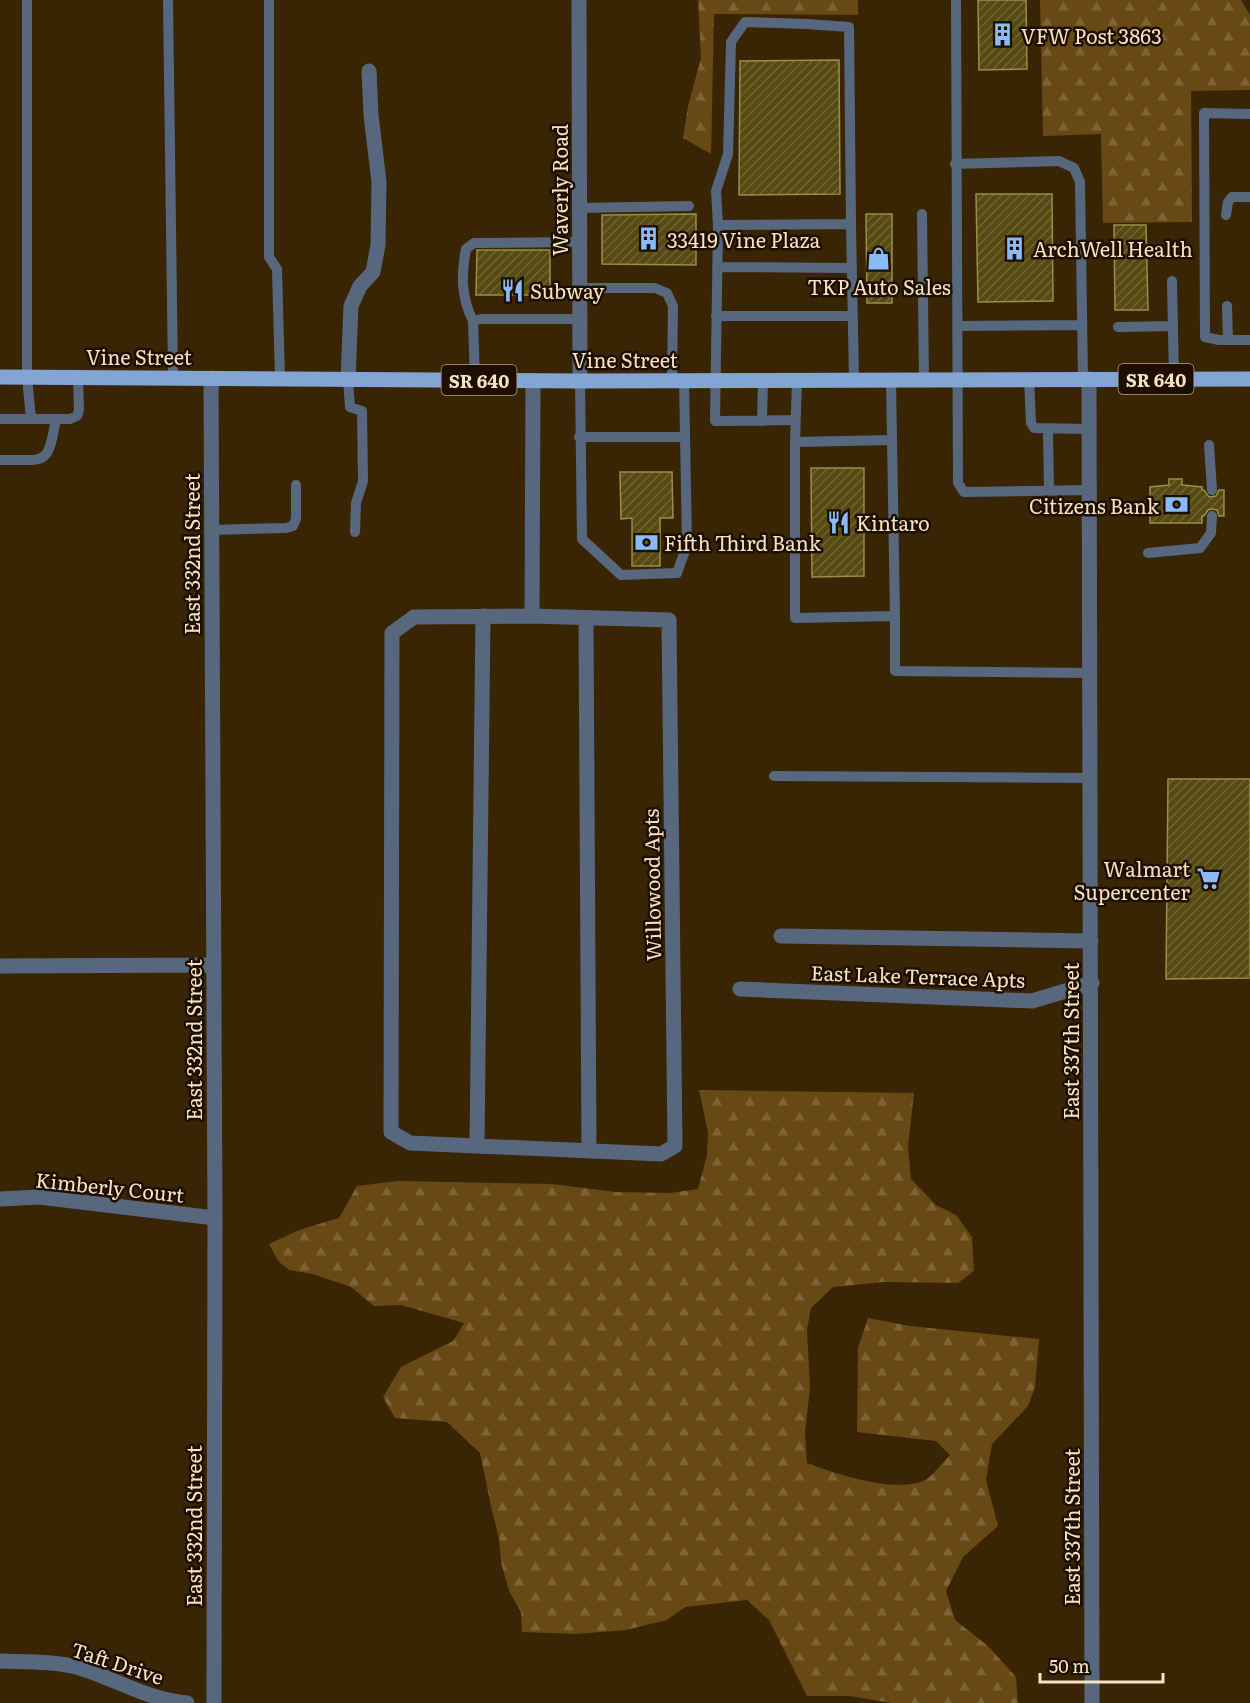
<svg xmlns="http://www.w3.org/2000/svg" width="1250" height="1703" font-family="Literata,serif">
  <defs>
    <pattern id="forest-firs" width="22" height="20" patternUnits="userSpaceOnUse" patternTransform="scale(1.5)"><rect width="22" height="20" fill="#684915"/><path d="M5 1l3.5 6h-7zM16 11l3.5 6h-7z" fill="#7e6335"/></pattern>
    <pattern id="building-hatch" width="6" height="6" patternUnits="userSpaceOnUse" patternTransform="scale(1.5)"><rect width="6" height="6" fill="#564a13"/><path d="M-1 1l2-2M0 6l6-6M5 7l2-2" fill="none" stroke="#6f6434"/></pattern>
  </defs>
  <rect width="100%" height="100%" fill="#392504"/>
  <!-- forest -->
  <path fill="url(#forest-firs)" d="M698,0H858V15L714,14L711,154L683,138L688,106L701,58Z
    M1040,0H1241L1250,15V90L1191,91L1192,222L1103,223L1101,134L1043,136Z
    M699,1090L914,1093L908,1146L911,1179L936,1205L956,1215L972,1237L974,1271L958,1283L884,1282L833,1287L811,1308L807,1330L810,1387L805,1433L807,1463C835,1474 900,1495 927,1479C935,1473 943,1462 950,1455L936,1441L857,1432L858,1348L868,1318L910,1326L1039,1339L1035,1387L1028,1406L992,1444L986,1480L998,1526L963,1557L946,1591L955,1620L988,1646L1016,1677L1018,1703H892L849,1696H807L769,1620L747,1600L685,1607L667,1620L626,1630L576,1634L522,1632L521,1612L509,1591L501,1562L499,1538L491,1506L480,1453L447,1422L395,1418L383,1397L401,1367L453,1341L464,1323L401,1305L374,1306L351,1287L313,1274L289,1270L278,1261L269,1244L299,1230L339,1218L357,1186L398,1181L552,1184L616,1192L671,1193L698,1189L707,1155L708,1132Z"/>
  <!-- building -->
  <path fill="url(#building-hatch)" stroke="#9d8d48" stroke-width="1.5" d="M978,0H1026L1027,69L979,70Z
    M839,60L840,194L739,195L740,61Z
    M976,194H1052L1053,301L978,302Z
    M696,214V265L602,264V215Z
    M866,214H892V303H867Z
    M1114,225H1146L1148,310H1115Z
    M477,250H550V295H476Z
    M811,468H864V576L812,577Z
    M620,472H672L673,518H660V566H632V518L621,519Z
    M1169,479H1182V485L1202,487V490H1204L1209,497L1216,496L1219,490H1224V516H1219L1217,510L1212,509L1208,510L1204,516H1202V523H1150V487L1169,485Z
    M1168,779H1250V978L1166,979Z"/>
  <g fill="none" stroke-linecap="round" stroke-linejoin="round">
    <!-- lane -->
    <path stroke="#57687e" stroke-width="10" d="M27,0V377L31,419
      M168,0L173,378
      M269,0V257L277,269L280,379
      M956,0L958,483L964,492L1089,490
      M1250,114L1204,113L1205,337L1219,340H1250
      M955,164L1059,161L1074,168L1080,182L1083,379
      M580,208L689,206
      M922,214L924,379
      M1226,215L1228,202L1232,197H1250
      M718,225L716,191L728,154L731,42L745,22L806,24L849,27L851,224
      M717,267L850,268
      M1172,281L1174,379
      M580,288H655L667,293L673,306L672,381
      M1227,306L1228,340
      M716,316H852
      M473,321C461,297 461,275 466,249L474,243L580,242
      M957,326L1082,325
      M1118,327L1173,326
      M348,379L350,407L362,411L363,481L356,503L355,532
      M1029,379L1031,423L1034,428L1089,429
      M475,380L473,321L481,319H580
      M797,380L795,442V618L895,616L891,379
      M580,381L582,539L621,575L677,573L687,545L684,380
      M0,419H70L77,416L79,410L78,377
      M795,420L715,421L718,225L851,224L854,380
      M762,421L763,380
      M1048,430L1049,491
      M579,437H685
      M795,442L892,440
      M1209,445L1212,490
      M0,460C47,459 47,468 56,419
      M212,530L286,528L293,526L296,519V485
      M1148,553L1200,548L1211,533L1212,516
      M895,616V671L1089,673
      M774,776L1090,778"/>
    <!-- street -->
    <path stroke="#57687e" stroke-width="15" d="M579,0L580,381
      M211,378L215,1218L214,1703
      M348,379L351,306L360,286L373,272L378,245L379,182L371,115L369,71
      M1089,379L1092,1703
      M532,616L414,617L392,633L391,1132L410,1143L661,1154L675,1146L669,620L532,616L533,381
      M586,618L589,1151
      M781,936L1091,941
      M0,966L214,965
      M740,989L1032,1001L1092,983
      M477,1146L483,616
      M0,1199L39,1197L215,1218
      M0,1661C27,1662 54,1661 80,1668C116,1679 148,1700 187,1703"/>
    <!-- primary -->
    <path stroke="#83a5d3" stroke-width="15" d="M0,377L580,381L1250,379"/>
  </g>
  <!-- icons -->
  <defs>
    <symbol id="building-bare" viewBox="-9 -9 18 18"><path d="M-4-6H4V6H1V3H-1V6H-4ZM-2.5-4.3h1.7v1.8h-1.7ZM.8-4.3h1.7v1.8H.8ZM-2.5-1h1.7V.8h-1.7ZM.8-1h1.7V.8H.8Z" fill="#89bafc" stroke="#1d0f00" stroke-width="2.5" paint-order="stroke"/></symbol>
    <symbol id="shop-bare" viewBox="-9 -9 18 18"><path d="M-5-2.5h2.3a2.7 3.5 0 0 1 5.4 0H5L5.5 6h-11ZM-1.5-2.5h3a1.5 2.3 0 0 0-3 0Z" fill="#89bafc" stroke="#1d0f00" stroke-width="2.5" paint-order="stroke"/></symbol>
    <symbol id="restaurant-bare" viewBox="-9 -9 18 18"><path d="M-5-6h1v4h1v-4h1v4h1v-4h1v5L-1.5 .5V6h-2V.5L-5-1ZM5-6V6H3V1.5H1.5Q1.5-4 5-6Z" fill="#89bafc" stroke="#1d0f00" stroke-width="2.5" paint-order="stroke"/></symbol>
    <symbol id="bank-bare" viewBox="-9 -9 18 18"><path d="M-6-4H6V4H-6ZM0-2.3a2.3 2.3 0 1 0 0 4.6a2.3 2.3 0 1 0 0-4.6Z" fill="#89bafc" stroke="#1d0f00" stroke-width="2.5" paint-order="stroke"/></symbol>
    <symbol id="supermarket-bare" viewBox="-9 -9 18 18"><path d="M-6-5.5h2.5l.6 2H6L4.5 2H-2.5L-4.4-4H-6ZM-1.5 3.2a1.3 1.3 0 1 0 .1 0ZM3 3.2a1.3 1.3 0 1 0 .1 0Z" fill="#89bafc" stroke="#1d0f00" stroke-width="2.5" paint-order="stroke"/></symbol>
  </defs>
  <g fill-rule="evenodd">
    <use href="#building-bare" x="986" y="18" width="33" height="33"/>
    <use href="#building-bare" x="632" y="222" width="33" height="33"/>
    <use href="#building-bare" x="998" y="232" width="33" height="33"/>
    <use href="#shop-bare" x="862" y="242" width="33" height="33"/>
    <use href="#restaurant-bare" x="496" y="274" width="33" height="33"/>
    <use href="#bank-bare" x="1160" y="488" width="33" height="33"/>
    <use href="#restaurant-bare" x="822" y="506" width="33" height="33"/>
    <use href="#bank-bare" x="630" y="526" width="33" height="33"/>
    <use href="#supermarket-bare" x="1192" y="862" width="33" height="33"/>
  </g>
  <g text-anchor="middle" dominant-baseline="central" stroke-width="5" stroke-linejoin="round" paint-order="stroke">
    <!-- shield labels -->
    <g fill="#1d0f00" stroke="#b6a389" stroke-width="1.5">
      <rect x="1118.5" y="364" width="75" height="30" rx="4.5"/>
      <rect x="441.5" y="365" width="75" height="30" rx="4.5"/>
    </g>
    <g font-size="18" font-weight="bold" fill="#f7e2c4">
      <text x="1156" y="379">SR 640</text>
      <text x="479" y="380">SR 640</text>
    </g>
    <!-- poi labels -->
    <g font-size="20" fill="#f7e2c4" stroke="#1d0f00" text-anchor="start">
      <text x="1021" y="35">VFW Post 3863</text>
      <text x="667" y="239">33419 Vine Plaza</text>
      <text x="1033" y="248">ArchWell Health</text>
      <text x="879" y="286" text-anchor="middle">TKP Auto Sales</text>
      <text x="530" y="290">Subway</text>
      <text x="1159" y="505" text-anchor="end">Citizens Bank</text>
      <text x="856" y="522">Kintaro</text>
      <text x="664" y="542">Fifth Third Bank</text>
      <text x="1190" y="868" text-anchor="end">Walmart<tspan x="1190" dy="23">Supercenter</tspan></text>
    </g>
    <!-- street labels -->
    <g font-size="20" fill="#f7e2c4" stroke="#1d0f00">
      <text transform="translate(559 190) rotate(-90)">Waverly Road</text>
      <text x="139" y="356">Vine Street</text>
      <text x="625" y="359">Vine Street</text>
      <text transform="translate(191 554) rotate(-90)">East 332nd Street</text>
      <text transform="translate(651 885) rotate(-91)">Willowood Apts</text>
      <text transform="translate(918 975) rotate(2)">East Lake Terrace Apts</text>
      <text transform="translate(193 1040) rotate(-90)">East 332nd Street</text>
      <text transform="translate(1070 1041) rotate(-90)">East 337th Street</text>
      <text transform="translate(110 1186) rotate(6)">Kimberly Court</text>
      <text transform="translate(193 1526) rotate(-90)">East 332nd Street</text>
      <text transform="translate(1071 1527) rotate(-90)">East 337th Street</text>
      <text transform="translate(118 1662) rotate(18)">Taft Drive</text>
    </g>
  </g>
  <!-- scale -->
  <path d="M1040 1673v9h123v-9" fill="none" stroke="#f7e2c4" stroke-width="3"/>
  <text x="1049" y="1673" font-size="18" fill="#f7e2c4" stroke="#1d0f00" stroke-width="4.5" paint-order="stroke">50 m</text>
</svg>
